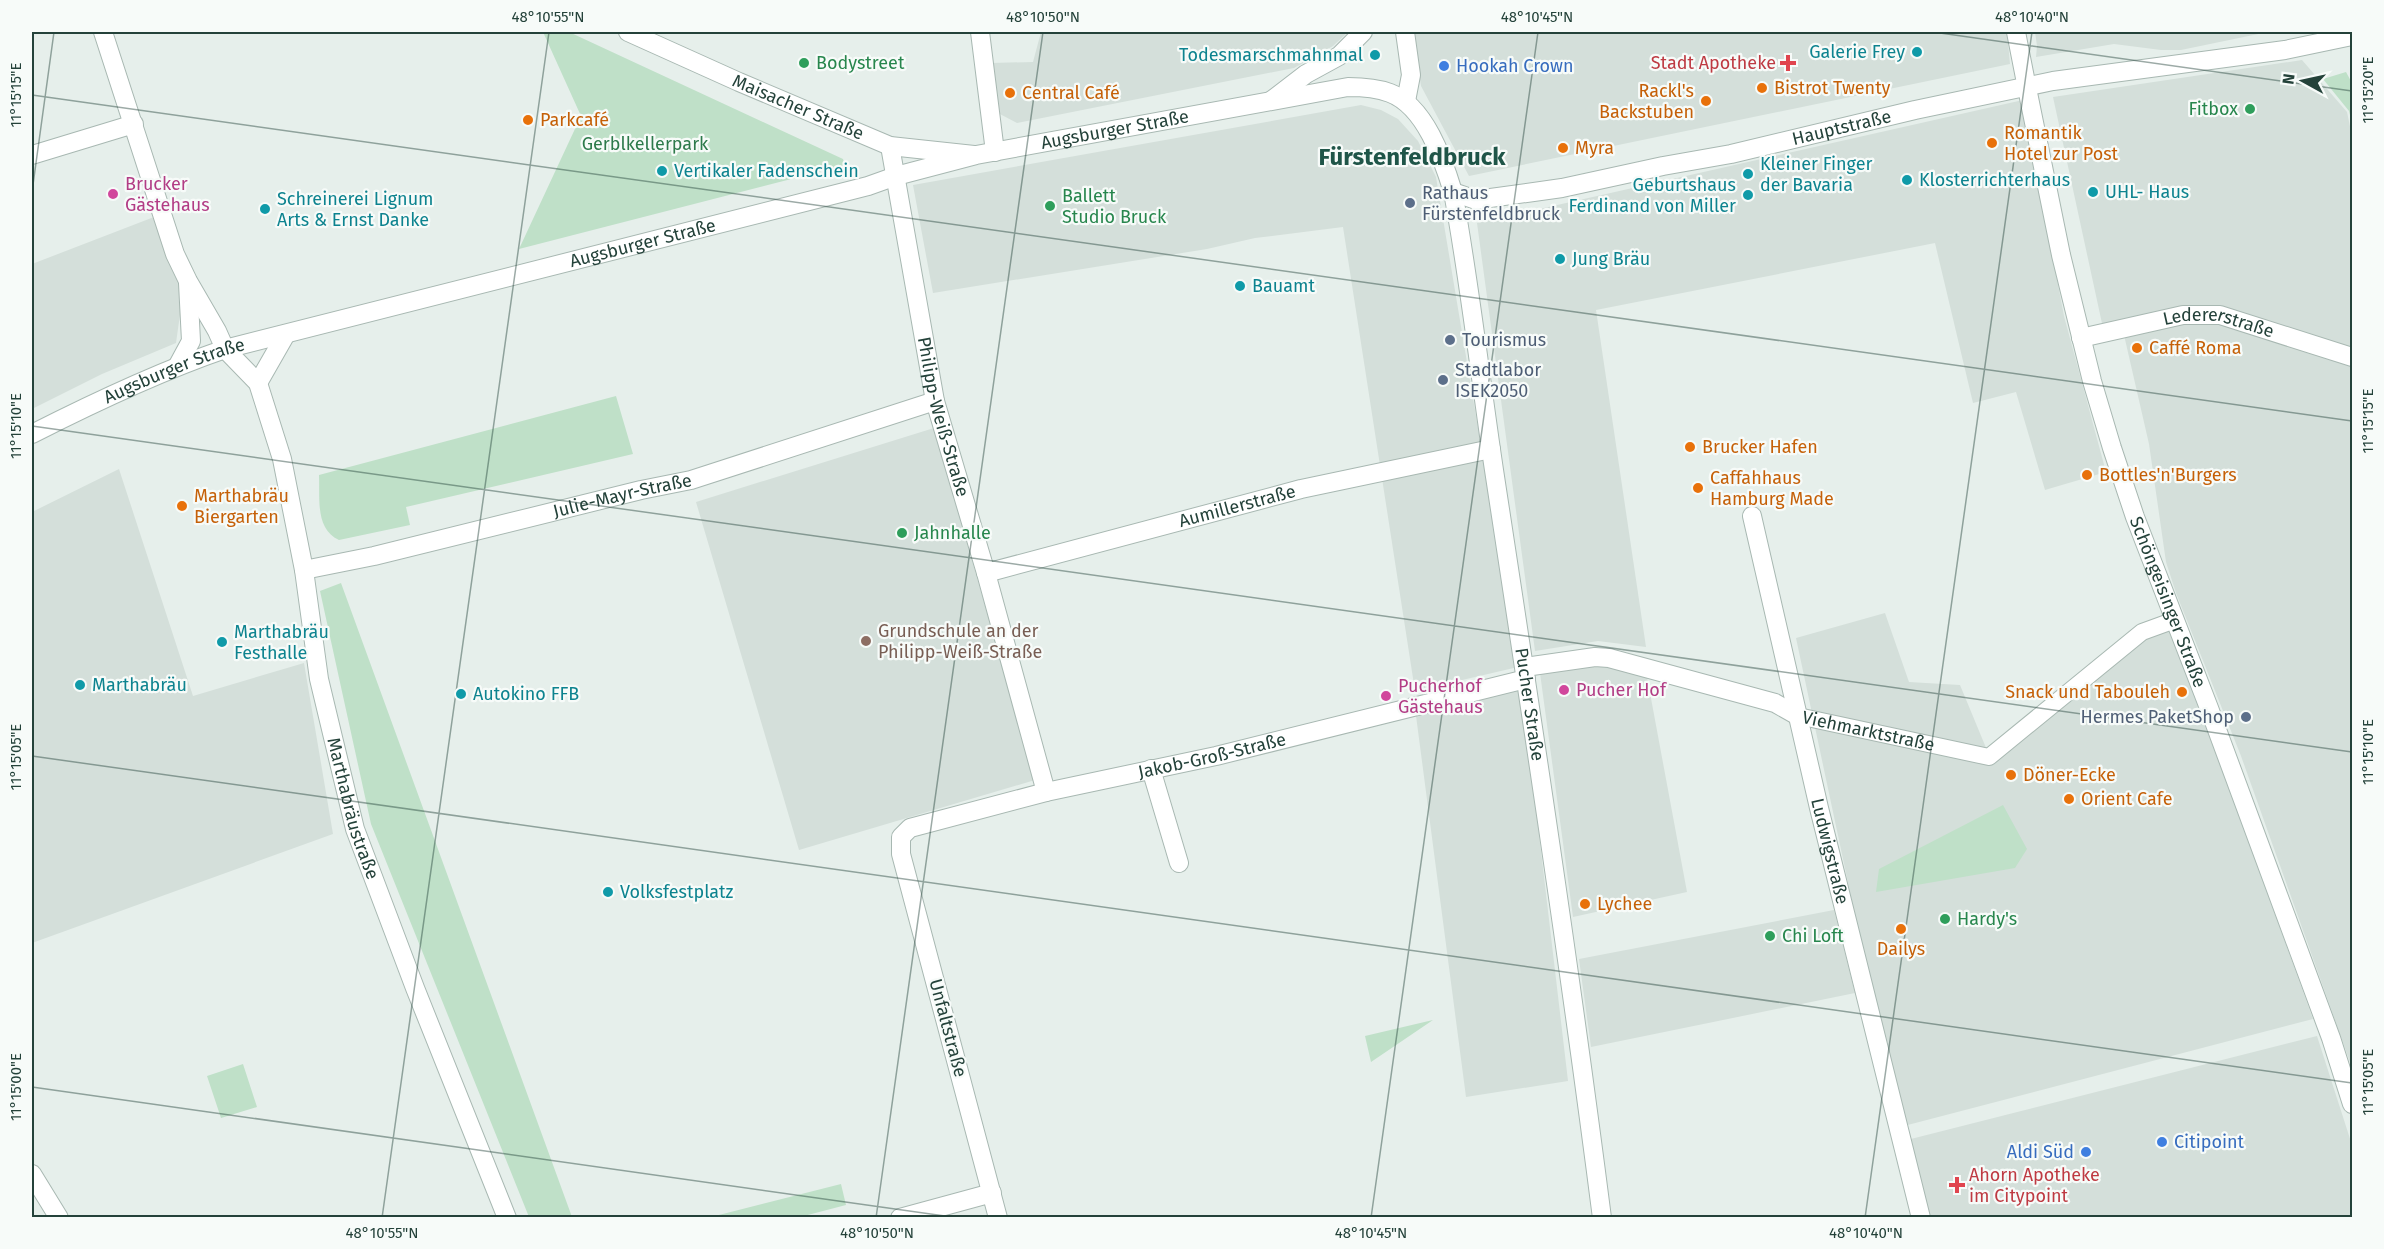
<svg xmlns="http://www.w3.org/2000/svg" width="2384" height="1249" font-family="'Fira Sans',sans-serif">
  <rect width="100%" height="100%" fill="#e6efeb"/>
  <!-- built -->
  <path fill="#d4dfda" d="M1041,32H1348L1333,46L1294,68L1017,123L998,113L991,63L1033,62Z
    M1412,32H2007L2010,64L1469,176L1421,86Z
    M2035,32H2268L2181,50H2161L2114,44L2036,57L2037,46Z
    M2302,60L2347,112L2352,136V350L2276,323L2222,308L2103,328L2053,97Z
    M2023,100L2064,316L2106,472L2045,490L2016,392L1973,403L1935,243L1596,310L1646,647L1598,641L1535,651L1477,223Z
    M1361,105L1381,110L1398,119L1418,141L1436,177L1518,667L1415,691L1343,227L1255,238L1207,249L933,293L913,185Z
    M154,217L183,293L176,343L102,374L32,409V264Z
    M2174,324H2219L2352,363V1068L2241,756L2176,593L2166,562L2149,444L2124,335Z
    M934,428L1035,780L799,850L696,502Z
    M119,469L193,696L304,663L333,834L32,943V512Z
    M1885,613L1909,682L1960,685L1989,755L2166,613L2313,1019L1900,1127L1796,638Z
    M1603,661L1645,666L1687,892L1573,917L1540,673Z
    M1521,681L1568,1081L1466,1097L1415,708Z
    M1834,910L1855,993L1591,1047L1579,959Z
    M2317,1036L2352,1145V1217H1920L1903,1141Z"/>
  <!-- green -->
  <path fill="#bfe0c8" d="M543,32H569L843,159L844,163L842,166L519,249L581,116Z
    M2346,72L2352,83V123L2349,111L2323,79Z
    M616,396L633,454L406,507L410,525L339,540C315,529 320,499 319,475Z
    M341,583L572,1217H529L371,824L320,591Z
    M2003,805L2027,849L2015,868L1876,892L1879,869Z
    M1433,1020L1371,1062L1365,1036Z
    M243,1064L257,1107L221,1118L207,1076Z
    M841,1184L846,1205L800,1217H711Z"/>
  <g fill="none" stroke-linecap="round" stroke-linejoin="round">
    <defs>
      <g id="pedestrian">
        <path id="s1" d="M1798,716L1989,757L2142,632L2175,620"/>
      </g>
      <g id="minor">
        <path id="s2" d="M103,32L175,254L188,281L217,331L225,349L258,383L282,459L304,570L319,679L355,829L415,988L507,1218"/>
        <path id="s3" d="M628,32L739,82L890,146L974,155"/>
        <path d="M980,32L995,152"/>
        <path d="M2016,32L2027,88"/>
        <path id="s4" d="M890,146L935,401L986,573L1046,792"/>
        <path d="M32,155L134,124"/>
        <path id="s5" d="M1453,192C1470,284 1480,377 1494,470C1532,719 1570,968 1602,1218"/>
        <path id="s6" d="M2081,338L2183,315H2220L2352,357"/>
        <path d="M178,365L191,341L188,283"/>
        <path d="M258,383L286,334"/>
        <path id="s7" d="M1752,516L1819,808L1921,1218"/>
        <path id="s8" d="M304,570L374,556L641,490L691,480L935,401"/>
        <path id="s9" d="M986,573L1301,489L1491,449"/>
        <path d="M1525,667L1595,657L1609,658L1775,703L1798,716"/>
        <path d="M1151,769L1179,863"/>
        <path d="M32,1174L59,1218"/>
        <path d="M900,1218L992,1193"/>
        <path id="s10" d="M998,1218L901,854V837L910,828L1046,792L1216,756L1526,679"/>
      </g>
      <g id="tertiary">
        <path d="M1405,32L1411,75L1406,101"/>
        <path id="s11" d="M2027,88L2061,255L2092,381L2112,448L2135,517L2209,708L2331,1038L2352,1104"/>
        <path d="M1272,100L1306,74L1339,56L1363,32"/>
        <path id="s12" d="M32,434C95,402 158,372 225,349L868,186L896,176L976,155L1348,87C1362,87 1377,88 1390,93C1425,106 1443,159 1453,192L1476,200L1562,188L1663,166L1731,154L1915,110L2053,81L2285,50L2352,36"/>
      </g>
    </defs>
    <!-- pedestrian casing -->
    <use href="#pedestrian" stroke="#a8b8b2" stroke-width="18"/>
    <!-- minor casing -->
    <use href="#minor" stroke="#a8b8b2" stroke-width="20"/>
    <!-- tertiary casing -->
    <use href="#tertiary" stroke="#a8b8b2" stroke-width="20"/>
    <!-- pedestrian -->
    <use href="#pedestrian" stroke="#fff" stroke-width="16"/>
    <!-- minor -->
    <use href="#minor" stroke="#fff" stroke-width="18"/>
    <!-- tertiary -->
    <use href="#tertiary" stroke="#fff" stroke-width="18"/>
  </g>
  <!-- ticks -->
  <path fill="none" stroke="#24423a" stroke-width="1.5" stroke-opacity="0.45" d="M1933,32L2352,91M32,95L2352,421M32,192L54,32M32,426L2352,752M32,756L2352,1083M32,1087L959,1218M382,1218L549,32M876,1218L1043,32M1371,1218L1538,32M1865,1218L2032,32"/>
  <!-- markers -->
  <g fill="#0f9aa8" stroke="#f7fbf9" stroke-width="2">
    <circle cx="1917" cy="52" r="6"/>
    <circle cx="1375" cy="55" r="6"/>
    <circle cx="662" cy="171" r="6"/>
    <circle cx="1748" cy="174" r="6"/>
    <circle cx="1907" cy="180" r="6"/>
    <circle cx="2093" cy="192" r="6"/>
    <circle cx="1748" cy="195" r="6"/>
    <circle cx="265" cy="209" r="6"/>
    <circle cx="1560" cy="259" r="6"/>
    <circle cx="1240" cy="286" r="6"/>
    <circle cx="222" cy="642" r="6"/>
    <circle cx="80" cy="685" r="6"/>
    <circle cx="461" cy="694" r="6"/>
    <circle cx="608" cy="892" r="6"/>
  </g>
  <g fill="#2e9e5b" stroke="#f7fbf9" stroke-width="2">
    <circle cx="804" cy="63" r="6"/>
    <circle cx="2250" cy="109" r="6"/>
    <circle cx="1050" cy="206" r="6"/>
    <circle cx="902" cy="533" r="6"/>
    <circle cx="1945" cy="919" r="6"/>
    <circle cx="1770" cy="936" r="6"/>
  </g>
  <g fill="#e0444e" stroke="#f7fbf9" stroke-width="2">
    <path d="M1785 54h6v6h6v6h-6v6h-6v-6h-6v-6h6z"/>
    <path d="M1954 1176h6v6h6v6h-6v6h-6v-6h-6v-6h6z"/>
  </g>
  <g fill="#3f7fe0" stroke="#f7fbf9" stroke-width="2">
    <circle cx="1444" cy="66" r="6"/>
    <circle cx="2162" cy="1142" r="6"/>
    <circle cx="2086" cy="1152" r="6"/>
  </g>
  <g fill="#e8710a" stroke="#f7fbf9" stroke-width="2">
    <circle cx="1762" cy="88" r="6"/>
    <circle cx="1010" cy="93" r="6"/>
    <circle cx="1706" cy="101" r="6"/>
    <circle cx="528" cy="120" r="6"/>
    <circle cx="1992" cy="143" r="6"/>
    <circle cx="1563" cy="148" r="6"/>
    <circle cx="2137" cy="348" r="6"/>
    <circle cx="1690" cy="447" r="6"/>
    <circle cx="2087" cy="475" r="6"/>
    <circle cx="1698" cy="488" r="6"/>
    <circle cx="182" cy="506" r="6"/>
    <circle cx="2182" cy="692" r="6"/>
    <circle cx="2011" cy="775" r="6"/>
    <circle cx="2069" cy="799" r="6"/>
    <circle cx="1585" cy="904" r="6"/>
    <circle cx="1901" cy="929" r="6"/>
  </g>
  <g fill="#d1479c" stroke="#f7fbf9" stroke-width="2">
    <circle cx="113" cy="194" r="6"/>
    <circle cx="1564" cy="690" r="6"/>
    <circle cx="1386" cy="696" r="6"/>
  </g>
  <g fill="#5c6f8a" stroke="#f7fbf9" stroke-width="2">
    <circle cx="1410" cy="203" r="6"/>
    <circle cx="1450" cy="340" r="6"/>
    <circle cx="1443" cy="380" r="6"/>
    <circle cx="2246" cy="717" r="6"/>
  </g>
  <circle fill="#8d6e63" stroke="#f7fbf9" stroke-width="2" cx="866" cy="641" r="6"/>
  <g text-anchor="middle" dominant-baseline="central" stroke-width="4.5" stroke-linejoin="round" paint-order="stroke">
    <!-- culture labels -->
    <g font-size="18" fill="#0d838f" stroke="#f7fbf9" text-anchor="start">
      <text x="1905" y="52" text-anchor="end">Galerie Frey</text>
      <text x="1363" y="55" text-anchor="end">Todesmarschmahnmal</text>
      <text x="1760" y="164">Kleiner Finger<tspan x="1760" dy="21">der Bavaria</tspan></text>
      <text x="674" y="171">Vertikaler Fadenschein</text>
      <text x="1919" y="180">Klosterrichterhaus</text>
      <text x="1736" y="185" text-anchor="end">Geburtshaus<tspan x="1736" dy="21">Ferdinand von Miller</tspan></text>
      <text x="2105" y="192">UHL- Haus</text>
      <text x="277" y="199">Schreinerei Lignum<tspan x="277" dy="21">Arts &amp; Ernst Danke</tspan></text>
      <text x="1572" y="259">Jung Bräu</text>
      <text x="1252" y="286">Bauamt</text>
      <text x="234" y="632">Marthabräu<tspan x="234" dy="21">Festhalle</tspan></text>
      <text x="92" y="685">Marthabräu</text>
      <text x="473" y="694">Autokino FFB</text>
      <text x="620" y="892">Volksfestplatz</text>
    </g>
    <!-- leisure labels -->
    <g font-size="18" fill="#27864d" stroke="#f7fbf9" text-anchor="start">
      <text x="816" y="63">Bodystreet</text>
      <text x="2238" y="109" text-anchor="end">Fitbox</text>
      <text x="1062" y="196">Ballett<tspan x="1062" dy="21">Studio Bruck</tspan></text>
      <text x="914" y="533">Jahnhalle</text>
      <text x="1957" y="919">Hardy's</text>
      <text x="1782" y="936">Chi Loft</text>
    </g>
    <!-- health labels -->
    <g font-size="18" fill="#be3a42" stroke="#f7fbf9" text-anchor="end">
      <text x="1776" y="63">Stadt Apotheke</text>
      <text x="1969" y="1175" text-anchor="start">Ahorn Apotheke<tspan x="1969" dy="21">im Citypoint</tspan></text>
    </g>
    <!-- shop labels -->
    <g font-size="18" fill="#366cbe" stroke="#f7fbf9" text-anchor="start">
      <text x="1456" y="66">Hookah Crown</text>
      <text x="2174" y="1142">Citipoint</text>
      <text x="2074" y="1152" text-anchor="end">Aldi Süd</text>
    </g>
    <!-- food labels -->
    <g font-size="18" fill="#c56008" stroke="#f7fbf9" text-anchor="start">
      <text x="1774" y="88">Bistrot Twenty</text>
      <text x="1694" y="91" text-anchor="end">Rackl's<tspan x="1694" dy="21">Backstuben</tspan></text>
      <text x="1022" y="93">Central Café</text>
      <text x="540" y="120">Parkcafé</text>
      <text x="2004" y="133">Romantik<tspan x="2004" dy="21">Hotel zur Post</tspan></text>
      <text x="1575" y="148">Myra</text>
      <text x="2149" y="348">Caffé Roma</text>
      <text x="1702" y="447">Brucker Hafen</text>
      <text x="2099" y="475">Bottles'n'Burgers</text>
      <text x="1710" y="478">Caffahhaus<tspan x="1710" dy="21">Hamburg Made</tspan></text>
      <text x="194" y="496">Marthabräu<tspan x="194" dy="21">Biergarten</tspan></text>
      <text x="2170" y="692" text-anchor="end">Snack und Tabouleh</text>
      <text x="2023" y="775">Döner-Ecke</text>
      <text x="2081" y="799">Orient Cafe</text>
      <text x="1597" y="904">Lychee</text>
      <text x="1901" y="949" text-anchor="middle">Dailys</text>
    </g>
    <!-- street labels -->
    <g font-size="18" fill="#24423a" stroke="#f7fbf9">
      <text stroke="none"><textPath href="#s3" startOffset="186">Maisacher Straße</textPath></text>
      <text stroke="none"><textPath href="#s12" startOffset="1926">Hauptstraße</textPath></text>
      <text stroke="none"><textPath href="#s12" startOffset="1128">Augsburger Straße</textPath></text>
      <text stroke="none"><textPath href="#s12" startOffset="642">Augsburger Straße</textPath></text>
      <text stroke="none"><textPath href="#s6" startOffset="141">Ledererstraße</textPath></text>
      <text stroke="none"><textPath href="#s12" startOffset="156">Augsburger Straße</textPath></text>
      <text stroke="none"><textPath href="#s4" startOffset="276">Philipp-Weiß-Straße</textPath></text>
      <text stroke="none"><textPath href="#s8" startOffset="327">Julie-Mayr-Straße</textPath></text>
      <text stroke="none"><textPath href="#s9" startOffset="260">Aumillerstraße</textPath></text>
      <text stroke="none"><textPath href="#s11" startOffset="534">Schöngeisinger Straße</textPath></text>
      <text stroke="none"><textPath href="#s5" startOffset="518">Pucher Straße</textPath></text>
      <text stroke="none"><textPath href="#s1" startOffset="72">Viehmarktstraße</textPath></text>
      <text stroke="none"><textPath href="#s10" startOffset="717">Jakob-Groß-Straße</textPath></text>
      <text stroke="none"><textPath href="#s2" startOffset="825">Marthabräustraße</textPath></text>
      <text stroke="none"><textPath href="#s7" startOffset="344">Ludwigstraße</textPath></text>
      <text transform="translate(948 1028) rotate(75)">Unfaltstraße</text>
    </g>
    <!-- park labels -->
    <g font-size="18" fill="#2d7a4b" stroke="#f7fbf9">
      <text x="645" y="144">Gerblkellerpark</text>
    </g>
    <!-- hotel labels -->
    <g font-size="18" fill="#b23c85" stroke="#f7fbf9" text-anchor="start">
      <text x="125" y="184">Brucker<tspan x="125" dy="21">Gästehaus</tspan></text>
      <text x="1398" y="686">Pucherhof<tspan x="1398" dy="21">Gästehaus</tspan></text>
      <text x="1576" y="690">Pucher Hof</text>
    </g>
    <!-- service labels -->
    <g font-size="18" fill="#4e5e75" stroke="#f7fbf9" text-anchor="start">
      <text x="1422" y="193">Rathaus<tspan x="1422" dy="21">Fürstenfeldbruck</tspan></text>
      <text x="1462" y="340">Tourismus</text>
      <text x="1455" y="370">Stadtlabor<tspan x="1455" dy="21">ISEK2050</tspan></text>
      <text x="2234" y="717" text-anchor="end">Hermes PaketShop</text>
    </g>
    <!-- education labels -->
    <g font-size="18" fill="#785e54" stroke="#f7fbf9" text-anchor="start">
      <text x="878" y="631">Grundschule an der<tspan x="878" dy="21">Philipp-Weiß-Straße</tspan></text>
    </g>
    <!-- district labels -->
    <g font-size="24" font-weight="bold" fill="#1f5548" stroke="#f7fbf9">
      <text x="1412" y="157">Fürstenfeldbruck</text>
    </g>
  </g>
  <!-- border -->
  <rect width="2384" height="1249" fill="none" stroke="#f7fbf9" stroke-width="66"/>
  <!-- north arrow -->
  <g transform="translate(2303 81) rotate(278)" stroke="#f7fbf9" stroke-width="4.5" paint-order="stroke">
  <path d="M0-4.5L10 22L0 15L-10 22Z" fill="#24423a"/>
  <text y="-9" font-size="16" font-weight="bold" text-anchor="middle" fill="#24423a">N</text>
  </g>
  <rect x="33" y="33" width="2318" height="1183" fill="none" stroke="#24423a" stroke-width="2"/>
  <g font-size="15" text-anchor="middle" fill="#24423a">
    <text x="548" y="22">48°10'55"N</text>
    <text x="1043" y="22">48°10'50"N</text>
    <text x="1537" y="22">48°10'45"N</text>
    <text x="2032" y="22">48°10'40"N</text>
    <text transform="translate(2368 90) rotate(-90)" y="5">11°15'20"E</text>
    <text transform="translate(16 95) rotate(-90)" y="5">11°15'15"E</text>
    <text transform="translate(2368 421) rotate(-90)" y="5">11°15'15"E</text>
    <text transform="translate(16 426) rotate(-90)" y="5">11°15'10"E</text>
    <text transform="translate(2368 752) rotate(-90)" y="5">11°15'10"E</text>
    <text transform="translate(16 757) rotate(-90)" y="5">11°15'05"E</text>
    <text transform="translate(2368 1082) rotate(-90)" y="5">11°15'05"E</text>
    <text transform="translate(16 1087) rotate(-90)" y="5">11°15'00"E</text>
    <text x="382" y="1238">48°10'55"N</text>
    <text x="877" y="1238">48°10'50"N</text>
    <text x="1371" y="1238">48°10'45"N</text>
    <text x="1866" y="1238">48°10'40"N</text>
  </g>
</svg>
